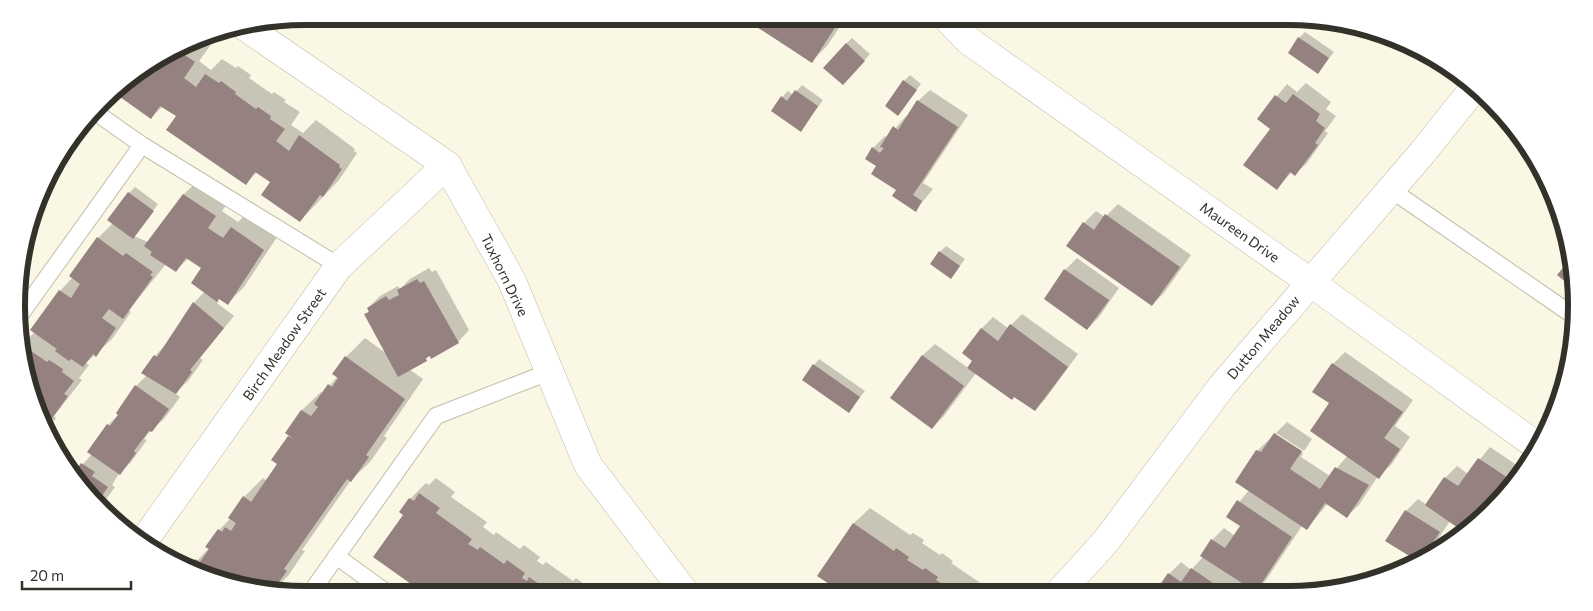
<svg xmlns="http://www.w3.org/2000/svg" width="1593" height="611" font-family="Commissioner,sans-serif">
  <rect width="100%" height="100%" fill="#faf7e4"/>
  <!-- shadow -->
  <path fill="#0003" d="M743,16H847L827,46L811,62Z
    M1305,32L1334,52L1318,72L1299,38Z
    M852,38L870,54L848,78L846,44Z
    M199,39L210,46L199,61L211,70L222,59L236,68L238,66L251,75L249,78L272,94L274,92L286,100L284,102L300,112L291,125L303,133L316,120L355,149L354,151L357,153L339,180L300,221L271,182L257,172L246,183L177,116L163,106L151,118L114,92L118,86Z
    M910,75L921,84L903,108L904,81Z
    M1306,83L1331,102L1326,109L1336,116L1325,131L1328,133L1307,163L1295,174L1292,172L1277,188L1272,129L1259,118L1287,84L1297,92Z
    M802,85L823,100L801,131L782,97L788,91L793,95Z
    M930,90L968,115L923,183L933,189L916,210L878,166L873,148L885,136L887,138L906,116L908,117L918,101Z
    M200,179L230,200L222,211L238,222L248,212L279,234L244,287L228,303L220,297L217,300L219,301L217,303L234,316L200,358L203,360L188,381L175,393L180,397L164,419L151,430L144,439L147,440L131,462L118,475L112,485L115,487L102,505L73,475L92,454L108,425L117,416L136,386L147,375L155,356L166,344L194,303L205,291L203,268L189,258L176,270L166,264L129,310L131,312L112,339L86,363L89,365L79,378L82,380L54,416L56,418L49,428L22,362L21,345L35,332L60,291L73,277L98,238L113,223L129,193L135,187L158,204L134,236L148,242L184,194Z
    M1118,204L1191,255L1164,293L1152,305L1068,246L1084,223L1096,211L1105,217Z
    M946,246L965,259L951,278L940,252Z
    M1077,258L1119,288L1099,317L1087,329L1065,270Z
    M429,268L432,272L436,270L469,330L458,342L431,355L409,369L423,379L384,436L387,438L370,462L351,480L302,550L305,551L288,576L273,590L230,585L192,566L209,548L219,530L231,518L244,497L263,478L267,481L279,464L290,435L287,433L302,410L321,392L323,393L338,376L346,357L365,338L387,354L365,315L370,310L368,308L380,296L398,286L400,289L410,279Z
    M1022,314L1078,354L1046,398L1035,410L976,373L944,416L932,428L892,398L923,355L935,344L968,368L974,360L982,328L993,317L1008,328Z
    M1345,352L1413,400L1395,426L1410,437L1391,465L1378,476L1359,505L1347,516L1328,503L1307,529L1302,526L1266,580L1254,592L1165,593L1169,574L1181,562L1191,570L1203,557L1212,540L1224,528L1235,536L1242,525L1228,516L1249,490L1257,451L1276,433V435L1303,453L1301,457L1330,476L1348,455L1331,403L1333,364Z
    M819,359L865,391L849,411L814,365Z
    M1287,422L1312,439L1304,451L1276,433Z
    M1490,447L1524,470L1478,523L1465,531L1450,521L1434,545L1440,549L1415,565L1405,568L1412,557L1406,511L1418,499L1427,505L1445,478L1457,466L1468,474Z
    M436,478L455,492L451,497L487,522L483,527L494,535L496,532L520,549L524,545L540,557L537,561L543,565L546,562L573,581L576,578L598,594H427L375,556L405,515L401,512L410,499L426,483L429,485Z
    M870,508L910,535L913,533L924,540L922,543L940,555L942,553L953,561L951,563L982,584L976,593H846L819,575L854,523Z
    M371,579L394,595H356Z"/>
  <!-- building -->
  <path fill="#958180" d="M740,16H834L840,20L812,63Z
    M1298,37L1329,58L1318,74L1288,53Z
    M846,43L865,61L843,85L823,68Z
    M179,51L195,62L184,78L196,87L205,74L219,83L221,81L236,92L235,94L256,109L258,107L271,116L270,119L285,129L276,141L289,151L299,135L340,165L339,167L342,169L323,197L320,195L300,222L261,195L270,182L255,172L246,185L166,130L176,116L160,106L151,119L113,92L116,88Z
    M903,80L917,90L898,116L885,106Z
    M795,90L818,106L801,132L771,111L781,96L787,101Z
    M1293,94L1320,114L1316,121L1325,128L1315,143L1318,145L1295,176L1290,172L1277,190L1243,165L1270,129L1257,119L1275,95L1286,103Z
    M917,100L958,127L913,195L922,201L916,212L892,196L896,190L871,174L876,166L865,159L872,147L880,153L884,148L880,147L893,126L898,130Z
    M128,192L154,211L133,239L107,220Z
    M183,194L216,216L208,228L223,238L231,227L264,250L228,305L219,299L217,302L191,283L201,268L186,258L176,272L150,255L152,252L144,246Z
    M1105,214L1180,267L1152,306L1066,246L1083,222L1094,230Z
    M97,237L123,256L126,253L153,272L150,275L153,277L123,319L109,309L102,318L116,328L96,357L93,354L83,367L71,359L69,361L55,351L57,349L30,330L59,290L71,298L80,284L69,276Z
    M939,251L960,266L951,279L930,264Z
    M1571,258L1574,268L1573,288L1557,275Z
    M1064,269L1109,300L1087,330L1044,299Z
    M417,279L420,283L424,281L459,343L431,359L430,356L426,358L427,361L398,377L364,314L369,312L367,308L386,296L389,300L399,295L397,290Z
    M193,302L224,328L190,370L192,372L176,394L141,373L154,355L157,357Z
    M1010,324L1068,367L1035,411L1014,397L1012,400L967,368L972,361L962,353L981,328L998,341Z
    M21,344L47,362L49,360L63,369L62,372L74,381L64,394L68,396L48,424L22,362Z
    M922,355L964,386L932,429L890,398Z
    M345,356L405,399L366,455L369,457L351,482L347,479L284,569L287,571L273,590L230,585L191,565L195,559L200,562L209,549L205,547L218,529L222,532L225,527L231,531L236,523L228,518L243,496L251,502L277,464L271,460L288,436L295,440L285,433L301,410L311,416L318,407L314,404L328,384L332,387L338,378L332,374Z
    M1332,363L1403,412L1384,438L1400,449L1379,479L1310,431L1329,403L1312,392Z
    M813,364L860,397L849,413L802,380Z
    M135,385L169,409L152,432L149,431L134,451L136,453L120,475L87,452L107,424L110,426L118,415L116,413Z
    M1274,433L1302,451L1290,469L1320,489L1335,467L1369,485L1347,518L1325,503L1307,530L1235,482L1256,450L1261,452Z
    M1478,458L1514,482L1478,523L1464,532L1425,505L1444,477L1458,486Z
    M81,463L95,472L92,476L108,487L101,497L104,500L101,504L73,474Z
    M419,493L440,508L436,513L472,539L468,544L478,550L480,547L504,564L507,560L525,573L522,578L527,581L529,577L553,594H425L373,557L403,515L399,512L409,498L414,501Z
    M1237,500L1292,537L1256,592L1200,556L1211,539L1225,548L1240,526L1226,517Z
    M1405,510L1440,532L1423,557L1426,558L1415,565L1403,569L1411,557L1385,541Z
    M853,523L894,551L896,548L909,557L907,560L923,570L925,568L938,577L936,580L956,593H843L817,576Z
    M1191,568L1226,592L1163,593L1157,589L1168,573L1181,582Z"/>
  <g fill="none" stroke-linecap="round" stroke-linejoin="round">
    <defs>
      <path id="lane" d="M142,145L339,266
        M1390,189L1571,314
        M20,315L142,145L95,112
        M336,556L390,595
        M309,595L436,416L549,372"/>
      <path id="street" d="M945,16L969,41L1310,282L1537,446
        M244,26L447,165L512,281L588,465L686,594
        M143,542L339,266L447,165
        M1059,593L1106,541L1222,386L1423,152L1474,88"/>
    </defs>
    <!-- lane casing -->
    <use href="#lane" stroke="#c0bdab" stroke-width="18"/>
    <!-- street casing -->
    <use href="#street" stroke="#c0bdab" stroke-width="29"/>
    <!-- lane -->
    <use href="#lane" stroke="#fff" stroke-width="16"/>
    <!-- street -->
    <use href="#street" stroke="#fff" stroke-width="28"/>
  </g>
  <g text-anchor="middle" dominant-baseline="central" stroke-width="4.5" stroke-linejoin="round" paint-order="stroke">
    <!-- street labels -->
    <g font-size="14" fill="#32312a" stroke="#fff">
      <text transform="translate(1240 232) rotate(35)">Maureen Drive</text>
      <text transform="translate(505 275) rotate(64)">Tuxhorn Drive</text>
      <text transform="translate(1263 337) rotate(-50)">Dutton Meadow</text>
      <text transform="translate(284 344) rotate(-55)">Birch Meadow Street</text>
    </g>
  </g>
  <!-- crop -->
  <path d="M0 0H1593V611H0ZM305 25H1288A280 280 0 0 1 1568 305V306A280 280 0 0 1 1288 586H305A280 280 0 0 1 25 306V305A280 280 0 0 1 305 25Z" fill="#fff" fill-rule="evenodd"/>
  <path fill="none" stroke="#32312a" stroke-width="6" d="M305 25H1288A280 280 0 0 1 1568 305V306A280 280 0 0 1 1288 586H305A280 280 0 0 1 25 306V305A280 280 0 0 1 305 25Z"/>
  <!-- scale -->
  <path d="M22 581v8h109v-8" fill="none" stroke="#32312a" stroke-width="2.5"/>
  <text x="30" y="581" font-size="15" fill="#32312a" stroke="#ffffff" stroke-width="4" paint-order="stroke">20 m</text>
</svg>
